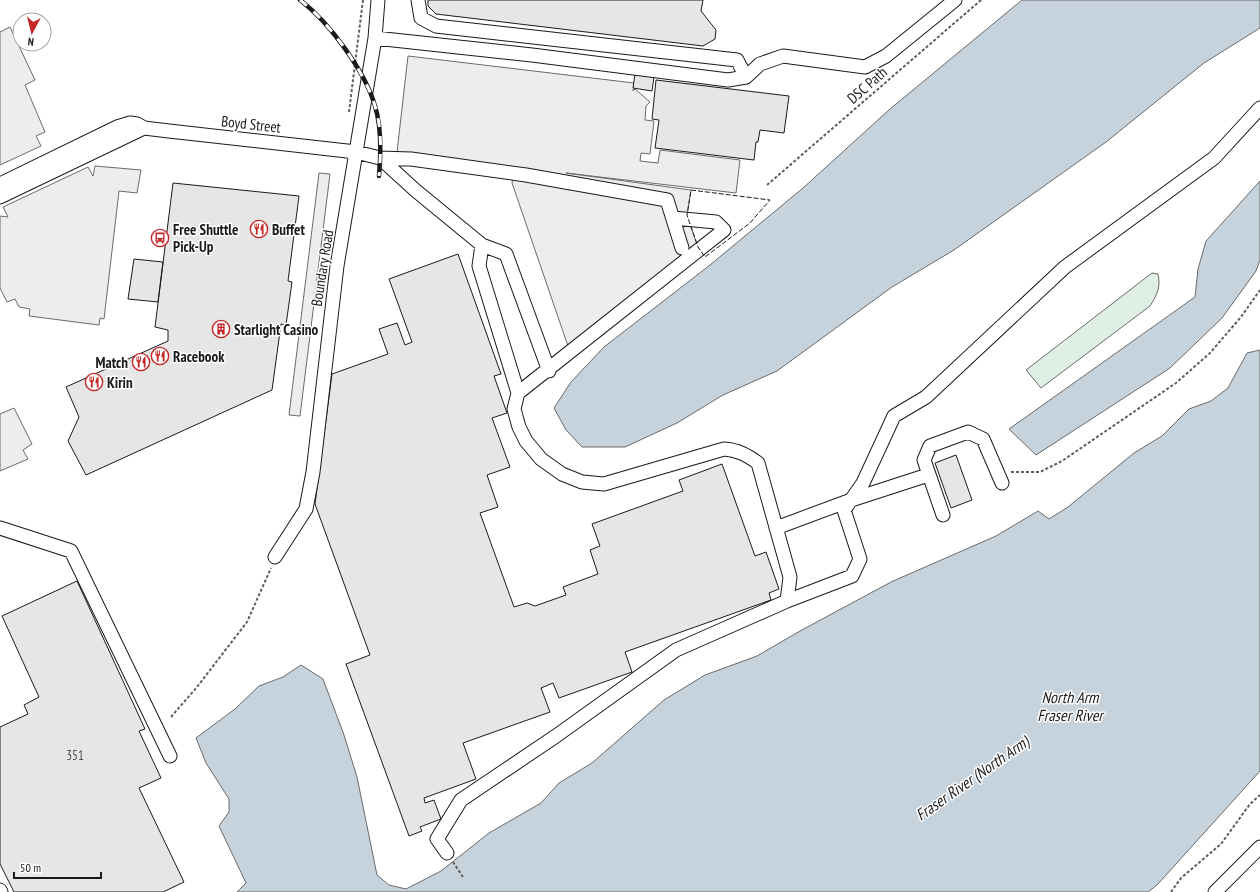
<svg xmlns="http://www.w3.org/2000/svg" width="1260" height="892" font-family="'PT Sans Narrow',sans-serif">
  <rect width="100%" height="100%" fill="#fff"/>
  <!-- green -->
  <path fill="#e0efe3" stroke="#6a6a6a" d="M1152,273L1158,274C1161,287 1157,295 1150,306L1041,388L1026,370Z"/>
  <!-- parking -->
  <path fill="#ededed" stroke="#6a6a6a" d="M10,27L35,80L25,85L45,132L36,136L41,146L0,165V32Z
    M408,56L634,83L633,91L635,89L650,102L646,106L645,120L654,121L650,154L641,153L640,161L658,163L660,150L740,160L736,193L566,173L691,190L687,216L698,247L569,349L512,183L515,167L397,152Z
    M95,166L141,170L137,193L119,191L104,319L100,318L99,325L29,316L30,309L19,307L15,299L7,302L0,288V216L8,217L3,207L88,167L93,176Z
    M319,173L330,174L300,416L289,415Z
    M14,408L32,444L23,450L28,459L0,471V414Z"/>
  <!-- water -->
  <path fill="#c6d2dc" stroke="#6a6a6a" d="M1022,0H1260V28L1204,63L1106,142L954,250L892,287L777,371L723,395L677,423L625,447H582L566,430L554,408L571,382L604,347L710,265L803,188L890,109Z
    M1260,181V260L1256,271L1222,318L1170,368L1036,455L1009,429L1195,297L1198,269L1206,241Z
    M1260,350V771L1157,885L1148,892H237L246,883L219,826L229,812V799L206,763L196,738L235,709L259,686L283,677L301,665L323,679L344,735L357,777L377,875L389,885L406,889L441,871L489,833L541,803L559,783L592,763L664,700L705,675L757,656L800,631L891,582L996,536L1038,511L1049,519L1068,507L1134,453L1162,436L1189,409L1211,401L1228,388L1247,353Z"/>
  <!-- building -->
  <path fill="#e6e6e6" stroke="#1a1a1a" d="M428,0H703L701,11L716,30L715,39L703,46L436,14L428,6Z
    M635,74L654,77L652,91L633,88Z
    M656,80L789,96L784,133L760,130L758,142H756L754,160L655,148L659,120L652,119Z
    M173,183L299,196L288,281L292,282L286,325L281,324L272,390L86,475L68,441L79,417L66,387L168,341V330L155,327Z
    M458,254L501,374L494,376L507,413L492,418L510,467L487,475L498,507L480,513L514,607L527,603L535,606L566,595L563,587L598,574L590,550L600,546L592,524L683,491L679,480L722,464L755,556L766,552L779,589L769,593L771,600L625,652L632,672L559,698L553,683L541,688L550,712L463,743L476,779L424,798L425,803L434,800L441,819L420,827L422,831L409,836L346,664L370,655L315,504L332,374L388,354L379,329L397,323L405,345L412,342L389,279Z
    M134,259L163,262L158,302L128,299Z
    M956,455L972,500L951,508L935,463Z
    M77,581L145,729L139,731L161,778L139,788L184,882L163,892H14L0,864V727L28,714L24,705L39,697L2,616Z"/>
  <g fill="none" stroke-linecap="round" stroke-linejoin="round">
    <defs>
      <path id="minor" d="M418,0L421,18L436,26L737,60L746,77
        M375,38L532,55L728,80L746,77L760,64L783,56L865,67L886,56L955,0
        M380,158L411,159L526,175L667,200L682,248
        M0,184L117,127L130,123L137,124L144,128L169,131L356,152L380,158L415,190L482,245L506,254L549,371
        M0,197L144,128
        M482,245L479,266L518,393
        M943,515L924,460L930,446L968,432L983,439L1002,483
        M0,528L71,551L170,756
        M776,528L851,500L928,475
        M275,557L306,509L313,472L337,266L375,38L378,0
        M787,601L852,576L860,559L844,510L863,483L894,416L926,397L1065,267L1214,158L1260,108
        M447,853L437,839L461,800L556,736L676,650L787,601L790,577L758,463C747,455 738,450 724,449L604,484L582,482L562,474L541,459L526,441L519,427L514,409L518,393L724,230L716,222L673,218
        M0,890L1,892
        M1215,892L1260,847"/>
    </defs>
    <!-- minor casing -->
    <use href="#minor" stroke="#1a1a1a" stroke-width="15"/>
    <!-- path -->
    <path stroke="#5f5f5f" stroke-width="2" stroke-dasharray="3 2" stroke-linecap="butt" d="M349,112L363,0
      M767,185L981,0
      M1011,472H1040L1062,461L1176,383L1210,353L1241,317L1260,290
      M171,717L197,687L247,622L271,568
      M453,862L463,877
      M1171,892L1181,878L1221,844L1250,804L1260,795"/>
    <!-- minor -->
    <use href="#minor" stroke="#fff" stroke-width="13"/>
    <defs>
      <path id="rail" d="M300,0C329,22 365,71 375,106C382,128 381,153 379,176"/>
    </defs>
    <!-- rail casing -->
    <use href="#rail" stroke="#1a1a1a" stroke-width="4.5"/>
    <!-- rail -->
    <use href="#rail" stroke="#fff" stroke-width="3" stroke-dasharray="9" stroke-linecap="butt"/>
    <!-- fence -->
    <path stroke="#1a1a1a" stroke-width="1" stroke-dasharray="5 2" stroke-linecap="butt" d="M691,190L770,200L750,223L705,257L698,247L687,215Z"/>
  </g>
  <!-- icons -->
  <defs>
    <symbol id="restaurant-ring" viewBox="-11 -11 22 22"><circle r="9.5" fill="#fff" stroke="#c62828" stroke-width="1.5"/><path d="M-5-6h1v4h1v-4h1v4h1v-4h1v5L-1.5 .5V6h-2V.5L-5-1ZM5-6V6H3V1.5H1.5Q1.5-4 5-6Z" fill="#c62828"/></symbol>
    <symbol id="bus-ring" viewBox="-11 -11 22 22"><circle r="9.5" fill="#fff" stroke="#c62828" stroke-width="1.5"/><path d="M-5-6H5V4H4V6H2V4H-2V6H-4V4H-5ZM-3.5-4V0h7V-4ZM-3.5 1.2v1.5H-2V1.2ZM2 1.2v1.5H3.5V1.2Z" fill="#c62828"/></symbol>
    <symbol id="building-ring" viewBox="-11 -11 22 22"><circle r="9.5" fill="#fff" stroke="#c62828" stroke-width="1.5"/><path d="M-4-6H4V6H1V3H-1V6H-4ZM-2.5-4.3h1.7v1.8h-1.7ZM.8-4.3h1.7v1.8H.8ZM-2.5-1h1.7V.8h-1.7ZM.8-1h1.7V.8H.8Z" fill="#c62828"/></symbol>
  </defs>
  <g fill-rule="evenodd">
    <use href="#restaurant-ring" x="249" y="219" width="20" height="20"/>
    <use href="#bus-ring" x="150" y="228" width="20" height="20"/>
    <use href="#building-ring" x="211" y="319" width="20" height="20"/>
    <use href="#restaurant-ring" x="150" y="346" width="20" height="20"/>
    <use href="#restaurant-ring" x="131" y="352" width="20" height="20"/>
    <use href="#restaurant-ring" x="84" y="372" width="20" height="20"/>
  </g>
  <g text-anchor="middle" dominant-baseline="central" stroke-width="3" stroke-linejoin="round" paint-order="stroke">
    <!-- number labels -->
    <g font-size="13" fill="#4d4d4d">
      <text x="75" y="755">351</text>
    </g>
    <!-- street labels -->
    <g font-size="15" fill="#1a1a1a" stroke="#fff">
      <text transform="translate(867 85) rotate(-41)">DSC Path</text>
      <text transform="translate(251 124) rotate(6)">Boyd Street</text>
      <text transform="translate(322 268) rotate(-81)">Boundary Road</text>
    </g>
    <!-- poi labels -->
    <g font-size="15" font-weight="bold" fill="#1a1a1a" stroke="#fff" text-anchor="start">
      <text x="173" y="229">Free Shuttle<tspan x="173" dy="17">Pick-Up</tspan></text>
      <text x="272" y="229">Buffet</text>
      <text x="234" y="329">Starlight Casino</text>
      <text x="173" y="356">Racebook</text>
      <text x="128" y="362" text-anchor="end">Match</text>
      <text x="107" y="382">Kirin</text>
    </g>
    <!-- water labels -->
    <g font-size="16" font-style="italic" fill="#1a1a1a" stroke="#fff">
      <text x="1070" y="697">North Arm<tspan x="1070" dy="18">Fraser River</tspan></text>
      <text transform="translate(972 778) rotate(-35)">Fraser River (North Arm)</text>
    </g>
  </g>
  <!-- north arrow -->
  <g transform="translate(32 32) rotate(187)"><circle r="19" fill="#ffffff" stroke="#a3a3a3"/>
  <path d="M0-3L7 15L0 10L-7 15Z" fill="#c62828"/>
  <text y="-6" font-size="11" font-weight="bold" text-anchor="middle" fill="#1a1a1a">N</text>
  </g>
  <!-- scale -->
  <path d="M14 872v6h87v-6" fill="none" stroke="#1a1a1a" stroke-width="2"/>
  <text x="20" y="872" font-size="12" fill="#1a1a1a" stroke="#ffffff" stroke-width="3" paint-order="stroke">50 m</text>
</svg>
